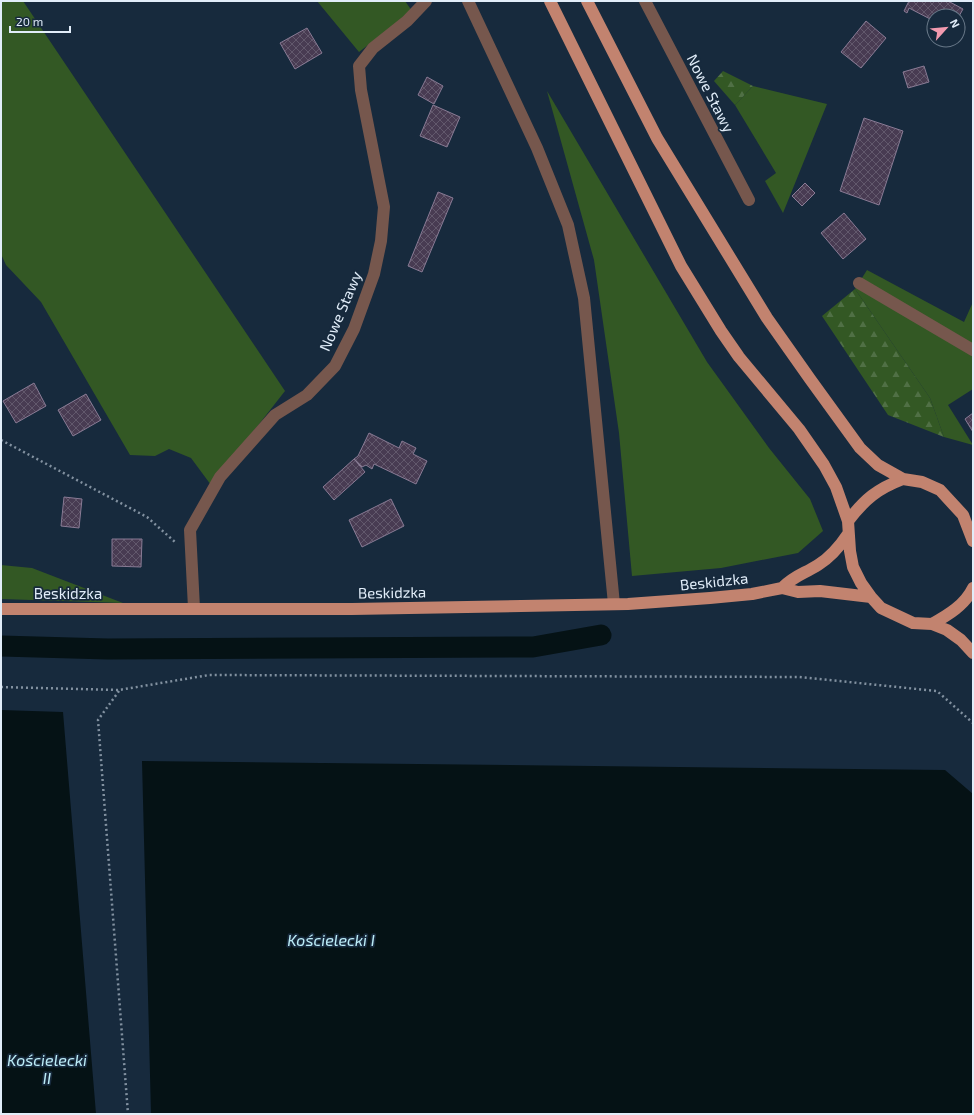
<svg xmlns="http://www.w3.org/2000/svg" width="974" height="1115" font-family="'Exo 2',sans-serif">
  <defs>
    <pattern id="forest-firs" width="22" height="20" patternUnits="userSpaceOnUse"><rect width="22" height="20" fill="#335824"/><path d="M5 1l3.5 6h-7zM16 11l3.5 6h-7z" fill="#507045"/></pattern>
    <pattern id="building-cross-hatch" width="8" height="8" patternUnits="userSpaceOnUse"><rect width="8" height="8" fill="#483b52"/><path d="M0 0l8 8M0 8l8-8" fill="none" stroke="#62586c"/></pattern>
  </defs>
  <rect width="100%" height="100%" fill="#172a3d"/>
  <!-- grass -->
  <path fill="#335824" d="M1,1H23L285,391L211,485L191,458L169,449L155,456L130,455L41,302L6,265L1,254Z
    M317,1H405L412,11L359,52Z
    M753,86L827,104L783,213L765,181L776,173L735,105Z
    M547,91L707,362L769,448L810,499L823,531L798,553L721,568L632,576L619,433L594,260Z
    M867,270L964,322L973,302V389L948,405L973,445L944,437L930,398L855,289Z
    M1,565L32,568L123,603L1,599Z"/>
  <!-- forest -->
  <path fill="url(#forest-firs)" d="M723,71L753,86L735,105L714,81Z
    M855,289L930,398L944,437L888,415L822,316Z"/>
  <!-- water -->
  <path fill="#051215" d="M1,710L63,712L96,1114H1Z
    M142,761L945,770L973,794V1114H151Z"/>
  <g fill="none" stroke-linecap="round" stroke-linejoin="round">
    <!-- canal -->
    <path stroke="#051215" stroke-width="21" d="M1,646L108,649L533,647L601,635"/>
  </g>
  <!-- building -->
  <path fill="url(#building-cross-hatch)" stroke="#897b95" d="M909,1H948L963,9L958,18V16H934V21L909,8L907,13L904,11Z
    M866,21L886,38L861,68L841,52Z
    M307,28L322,53L295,69L280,43Z
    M924,66L929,82L908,88L903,72Z
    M427,77L443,86L434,104L418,95Z
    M433,105L460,117L447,147L420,136Z
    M864,118L903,131L879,205L840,191Z
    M805,183L815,193L802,206L792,196Z
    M438,192L453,198L422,272L408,266Z
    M844,213L866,239L843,259L821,233Z
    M34,383L46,406L16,423L3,401Z
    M86,394L101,420L73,436L58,410Z
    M973,413V432L965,419Z
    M369,433L399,448L402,441L416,448L413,454L427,461L416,484L374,464L372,469L366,465L362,467L354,459L358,456Z
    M354,459L365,472L334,500L323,487Z
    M64,497L82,499L79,528L61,526Z
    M391,499L404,526L362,547L349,520Z
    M112,539H142L141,567L112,566Z"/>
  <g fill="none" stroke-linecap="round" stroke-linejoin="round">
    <!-- path -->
    <path stroke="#8291a0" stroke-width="2.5" stroke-dasharray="2 3" stroke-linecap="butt" d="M1,440L147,517L175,542
      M1,687L119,690L209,675L799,677L937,691L973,723
      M119,691L98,720L128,1114"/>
    <!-- minor -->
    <path stroke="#76574d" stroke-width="12" d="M468,1L537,148L568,225L584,298L614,604
      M645,1L749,200
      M859,283L973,350
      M194,608L190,530L220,477L275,415L307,395L335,366L354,329L374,274L381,241L384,207L361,90L359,66L373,48L407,21L426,1"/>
    <!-- major -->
    <path stroke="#c2836f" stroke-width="12" d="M550,1L681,266L721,331L739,357L799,429L824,465L836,487L848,521L850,551L853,567L861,583L871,597L881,608L913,623L932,624L947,630L961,640L973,653
      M587,1L657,138L767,318L810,379L860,448L878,465L903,479L922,482L940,490L963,515L973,541
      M848,521C865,499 877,489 903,479
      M782,588C795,575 804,574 818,565C831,557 840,546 848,534
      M1,609H352L628,604L710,598L752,594L782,588L798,592L820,591L871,597
      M932,624C948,615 965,605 973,588"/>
  </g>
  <g text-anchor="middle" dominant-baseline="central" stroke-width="3.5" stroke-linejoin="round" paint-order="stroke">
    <!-- street labels -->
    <g font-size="15" fill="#e1edf9" stroke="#172a3d">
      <text transform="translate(711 93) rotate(63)">Nowe Stawy</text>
      <text transform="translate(340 311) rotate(-67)">Nowe Stawy</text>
      <text transform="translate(714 581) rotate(-6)">Beskidzka</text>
      <text transform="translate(392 592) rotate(-1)">Beskidzka</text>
      <text x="68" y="593">Beskidzka</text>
    </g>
    <!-- water labels -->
    <g font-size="16" font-style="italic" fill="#bcecf7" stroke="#172a3d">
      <text x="331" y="939">Kościelecki I</text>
      <text x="47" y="1059">Kościelecki<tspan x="47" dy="18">II</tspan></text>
    </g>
  </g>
  <!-- border -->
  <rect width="974" height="1115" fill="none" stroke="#e1edf9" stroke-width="4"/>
  <!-- north arrow -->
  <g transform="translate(946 28) rotate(63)"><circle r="19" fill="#172a3d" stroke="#687888"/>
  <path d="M0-3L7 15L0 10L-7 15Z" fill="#f29aaf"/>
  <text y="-6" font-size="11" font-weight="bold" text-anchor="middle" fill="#e1edf9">N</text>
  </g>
  <!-- scale -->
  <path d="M10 26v6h60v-6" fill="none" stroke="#e1edf9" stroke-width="2"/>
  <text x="16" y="26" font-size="12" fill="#e1edf9" stroke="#172a3d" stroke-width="3" paint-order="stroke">20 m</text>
</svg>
